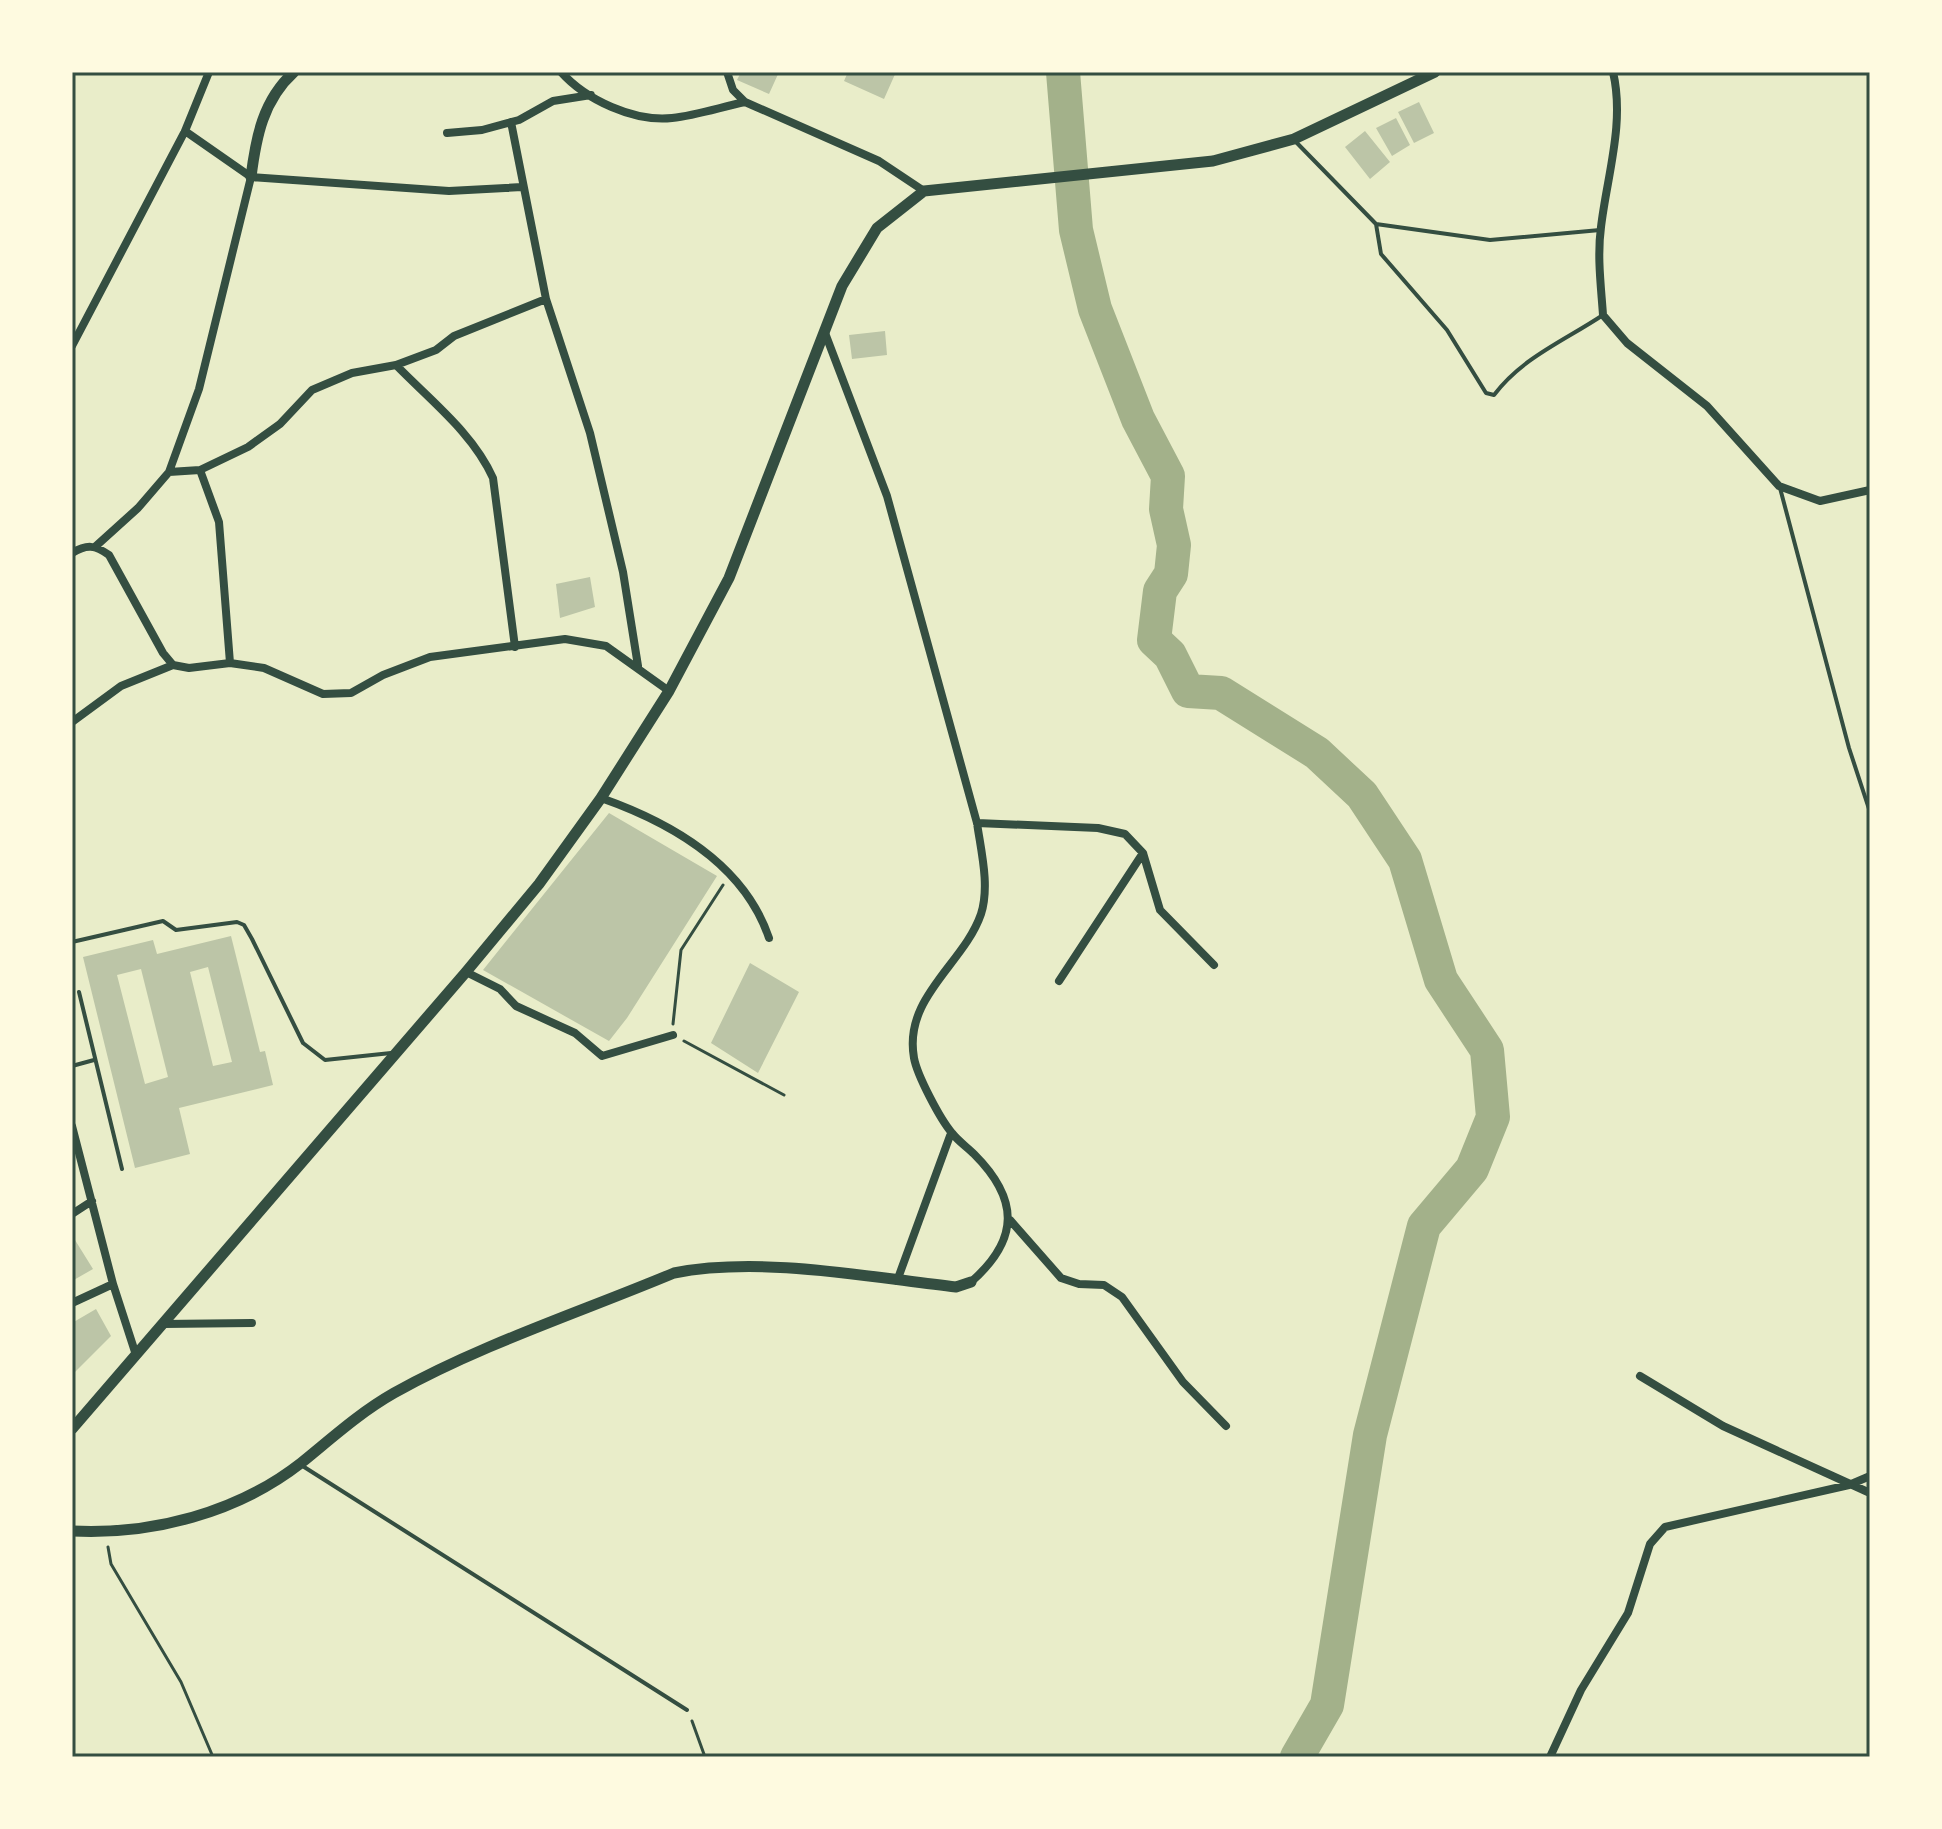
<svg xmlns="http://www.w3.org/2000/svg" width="1942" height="1829" font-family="'Sofia Sans Condensed',sans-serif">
  <rect width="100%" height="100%" fill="#e9edc9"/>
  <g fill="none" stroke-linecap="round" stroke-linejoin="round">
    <!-- river -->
    <path stroke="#a3b18a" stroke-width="34" d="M1063,72L1076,230L1095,309L1138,419L1168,476L1166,509L1174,545L1171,574L1160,591L1154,640L1170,655L1188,691L1221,693L1317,753L1362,795L1405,860L1441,980L1487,1050L1493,1117L1472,1169L1424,1226L1370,1435L1327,1705L1297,1757"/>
  </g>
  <!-- building -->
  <path fill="#bcc5a7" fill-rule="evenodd" d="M741,72H779L769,94L737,80Z
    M848,72H896L884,99L844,81Z
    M1419,102L1434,133L1414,143L1398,112Z
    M1396,118L1410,145L1392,156L1376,128Z
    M1365,131L1390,162L1370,179L1345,147Z
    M885,331L887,355L852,359L849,335Z
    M590,577L595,607L560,618L556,584Z
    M609,813L717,876L627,1018L609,1041L483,970Z
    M231,936L260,1052L265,1051L273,1085L179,1108L190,1154L135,1168L83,957L153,940L157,954ZM208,967L232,1062L213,1066L190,972ZM141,969L168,1077L145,1084L117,975Z
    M750,963L799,992L758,1073L711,1043Z
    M75,1240L93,1269L72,1281V1242Z
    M96,1309L111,1336L72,1375V1323Z"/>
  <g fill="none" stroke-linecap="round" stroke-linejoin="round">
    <!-- path -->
    <path stroke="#344e41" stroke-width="3" d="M673,1024L681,950L723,885
      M684,1041L784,1095
      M108,1547L111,1564L181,1682L213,1757
      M692,1721L705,1757"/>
    <!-- service -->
    <path stroke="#344e41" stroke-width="4" d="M1296,142L1376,224L1381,254L1447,330L1486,393L1494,395C1523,357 1564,341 1603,315
      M1376,224L1490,240L1600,230
      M1780,488L1849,748L1870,812
      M72,942L163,921L176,930L237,922L244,925L252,939L303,1043L325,1060L391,1053
      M79,992L122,1169
      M72,1066L94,1060
      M301,1465L687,1710"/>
    <!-- minor -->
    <path stroke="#344e41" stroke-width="8" d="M561,72C586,100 634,122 672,118C697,115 721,107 745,102
      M727,72L733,90L745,102L879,161L924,191
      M1613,72C1625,123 1607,176 1601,227C1597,256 1601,286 1603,315L1627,343L1707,406L1779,486L1820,501L1870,490
      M511,122L546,299L590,433L623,572L638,666
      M185,131L251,177L449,191L522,187
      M447,133L482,130L519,120L553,101L591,95
      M825,333L887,496L977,823C981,851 990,886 981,914C964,964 903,997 914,1058C917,1075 940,1119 952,1133C958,1141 967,1147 974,1154C1019,1199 1020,1239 971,1282
      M72,346L185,131L209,72
      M396,365C430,400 473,433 493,478L515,647
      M200,470L219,522L230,663
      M169,472L199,389L251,177
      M96,546L138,508L169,472L200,470L248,447L280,424L312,390L352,373L396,365L436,350L454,336L546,299
      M72,553C87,544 95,545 109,555L163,653L173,665L189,668L230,663L264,668L323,694L351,693L383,675L430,657L565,639L606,646L669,691
      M72,722L121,686L173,665
      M601,798C672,823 744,864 769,938
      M977,823L1098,828L1125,834L1143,853L1160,910L1214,965
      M466,972L500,989L516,1006L575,1033L602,1056L673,1035
      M1059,981L1143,853
      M72,1126L113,1284L136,1355
      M72,1214L92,1201
      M1010,1220L1061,1278L1079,1284L1104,1285L1122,1297L1183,1382L1226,1426
      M897,1281L951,1133
      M72,1303L113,1284
      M163,1324L252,1323
      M1640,1376L1723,1426L1870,1493
      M1550,1757L1581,1690L1628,1613L1650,1544L1665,1527L1849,1485L1870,1476"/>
    <!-- tertiary -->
    <path stroke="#344e41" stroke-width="11" d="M251,177C256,137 263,100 294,72
      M72,1429L466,972L539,884L601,798L669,691L729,578L842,286L877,228L924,191L1213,161L1294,139L1435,72
      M72,1531C152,1535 237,1513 301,1463C332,1438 359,1413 394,1393C482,1344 581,1312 674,1273C761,1256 868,1277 956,1287L971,1282"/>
  </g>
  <!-- border -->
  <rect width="1942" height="1829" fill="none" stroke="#fefae0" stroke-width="148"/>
  <rect x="74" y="74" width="1794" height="1681" fill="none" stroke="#344e41" stroke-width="3"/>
</svg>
